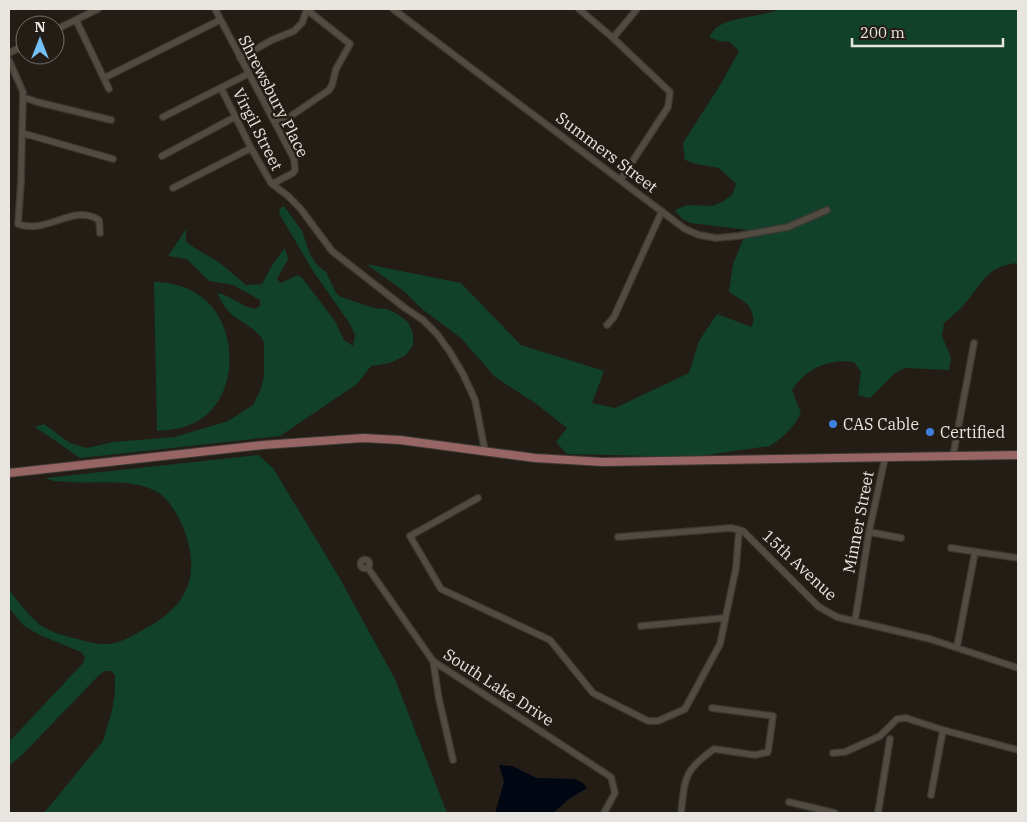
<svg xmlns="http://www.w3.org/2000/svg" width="1027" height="822" font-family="'IBM Plex Serif',serif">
  <rect width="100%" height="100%" fill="#231d16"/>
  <!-- green -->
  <path fill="#11402b" d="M779,9H1018V263C985,266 982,285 962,307C956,313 950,318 944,323L942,336L951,358L949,370L905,368L895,373L870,398L858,395L861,372L854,362C830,358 805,369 792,390L801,413C794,427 783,438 770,446L693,457L567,454L556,442L567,428L535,403L495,377L461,338L422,309L405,292L366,264L461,283L521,345L604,371L592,403L615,408L689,373L699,341L717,314L752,327C757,306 744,302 729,292L733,264L747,230L691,223L682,219L675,210L687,205L712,206L722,202L732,195L736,184L719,168L696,164L685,160L683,143L722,82L739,51L730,42L719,41L709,37C711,34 714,30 716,28C730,16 761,18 779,9Z
    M284,206L302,231L310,254L317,265L326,272L336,293L341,297L374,308L387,309L399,315L408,322L413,333V345L406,355L390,363L371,366L357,384L280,436L80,458L35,427L44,424L70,443L87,448L113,442L175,437L228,421L253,405L261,389L264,375V343L262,338L253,329L232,315L224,306L217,293C231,295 241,307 255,309L260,306V300L233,285L209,281L187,259L168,256L186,229V241L190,245L220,263L246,285L262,284L274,262L285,248L288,259L277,279L281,283L298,275L303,279L335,321L344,340L353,346L355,335L350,324L313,271L280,215L279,209Z
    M154,282C178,282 203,292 216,312C237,344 234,393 204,417C191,427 174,430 157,431Z
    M258,455L273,468L339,577L395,679L447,813H44L103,741L112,711L115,693V675L111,671H105L100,674L23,754L9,766V742L83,663L85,657L81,652L40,635L24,626L9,608V590C18,601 28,615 39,624C49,632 65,636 77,639C86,641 95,644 103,644C116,645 128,638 139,632C183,610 202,582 185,532C180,519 170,499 157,492C133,478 96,484 68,482C61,481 52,482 46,478Z"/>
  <!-- water -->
  <path fill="#000713" d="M499,765L512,766L537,778L575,779L583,783L587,788L569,799L553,813H495L504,782Z"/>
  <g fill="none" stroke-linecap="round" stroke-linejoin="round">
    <defs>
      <path id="minor" d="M215,9L294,159L295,170L293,173L274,183H271
        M393,9L685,229L699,235L716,238L738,236L788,227L827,210
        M579,9L613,38L670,92L668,107L621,179
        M76,20L109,89
        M55,30L98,9
        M613,38L637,9
        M9,53L25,45
        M240,58L272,40L294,31L302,23L307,9
        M9,60L23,92L21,182L18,224C46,235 74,203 99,220L100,233
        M104,78L220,20
        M221,88L251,148L271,183L288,196L300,208L332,251L405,308L423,320L437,334L450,352L463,374L475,400L485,451
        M23,97L37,102L111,120
        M163,117L248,74
        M274,121L285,120L329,90L332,85L336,69L350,44L306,9
        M22,133L113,159
        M162,156L235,117
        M173,188L251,148
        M607,325L614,317L662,211
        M953,456L974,343
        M478,498L410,536L441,589L550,640L593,693L648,721H658L685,709L720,644L736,568L739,530
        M869,532L901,538
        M618,537L731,528L743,531L819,607L837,617L930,639L1018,668
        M951,548L1018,558
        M360.5 564a4.5 4.5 0 1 1 9 0a4.5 4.5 0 1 1-9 0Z
        M368,568L433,661L611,777L615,793L604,813
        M855,621L869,532L885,458
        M641,626L724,618
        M957,647L975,552
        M433,661L439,699L453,760
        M833,753L845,752L880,736L897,719L906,718L943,730L1018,750
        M931,795L943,730
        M789,802L835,813
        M681,813C685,779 683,771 714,749L755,755L768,752L773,716L712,708
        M878,813L890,739"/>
      <path id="major" d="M9,473L263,445L363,438L400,440L535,458L603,462L1018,455"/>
    </defs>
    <!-- minor casing -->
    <use href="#minor" stroke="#3c3934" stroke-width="8"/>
    <!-- major casing -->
    <use href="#major" stroke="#3c3934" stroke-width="10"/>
    <!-- minor -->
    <use href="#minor" stroke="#514b42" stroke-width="5.5"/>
    <!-- major -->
    <use href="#major" stroke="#986565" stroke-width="8"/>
  </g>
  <!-- markers -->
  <g fill="#3f7fe0" stroke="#231d16" stroke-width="2">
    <circle cx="833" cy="424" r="5"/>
    <circle cx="930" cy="432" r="5"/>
  </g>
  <g text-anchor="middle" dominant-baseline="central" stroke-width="5" stroke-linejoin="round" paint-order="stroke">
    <!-- street labels -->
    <g font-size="16" fill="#e8e5e0" stroke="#231d16">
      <text transform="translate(274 96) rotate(63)">Shrewsbury Place</text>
      <text transform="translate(258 129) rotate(63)">Virgil Street</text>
      <text transform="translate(607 152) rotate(37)">Summers Street</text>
      <text transform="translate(858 522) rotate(-79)">Minner Street</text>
      <text transform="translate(800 565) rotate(43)">15th Avenue</text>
      <text transform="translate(499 687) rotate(33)">South Lake Drive</text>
    </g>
    <!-- poi labels -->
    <g font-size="16" fill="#e8e5e0" stroke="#231d16" text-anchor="start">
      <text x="843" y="424">CAS Cable</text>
      <text x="940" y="432">Certified</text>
    </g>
  </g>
  <!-- border -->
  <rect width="1027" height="822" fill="none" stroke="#e8e5e0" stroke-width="20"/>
  <!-- north arrow -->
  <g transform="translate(40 40)"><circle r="24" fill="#231d16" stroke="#726d67"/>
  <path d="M0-4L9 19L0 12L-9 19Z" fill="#75c0f6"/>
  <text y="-8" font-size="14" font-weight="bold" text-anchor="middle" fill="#e8e5e0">N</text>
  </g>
  <!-- scale -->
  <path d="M852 38v8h151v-8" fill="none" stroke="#e8e5e0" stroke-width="2.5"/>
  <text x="860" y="38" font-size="15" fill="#e8e5e0" stroke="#231d16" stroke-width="4" paint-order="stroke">200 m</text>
</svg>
